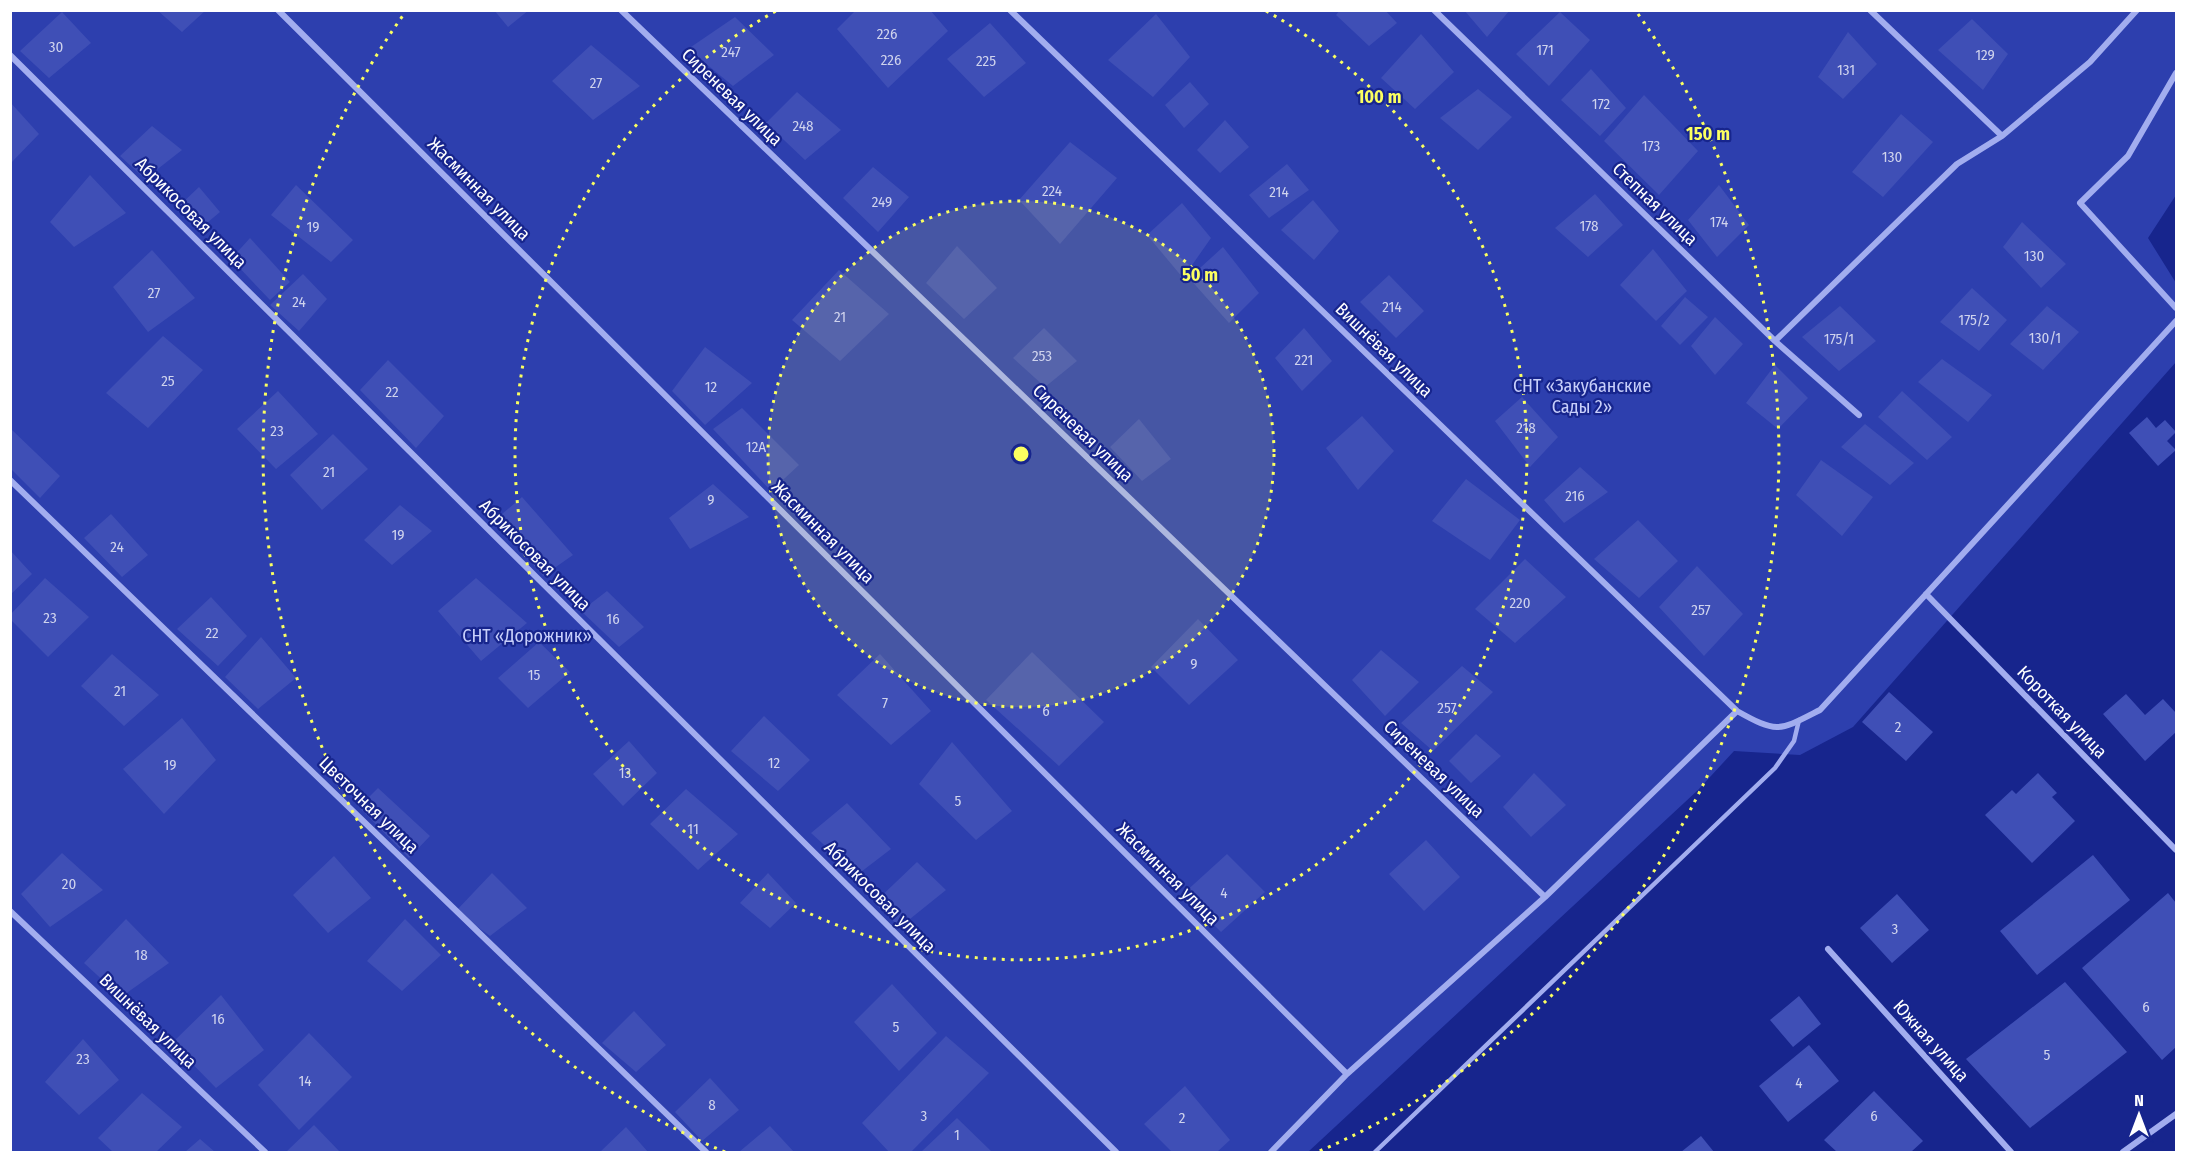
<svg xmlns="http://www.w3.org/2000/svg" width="2187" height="1163" font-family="'Fira Sans Condensed',sans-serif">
  <rect width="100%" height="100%" fill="#17258d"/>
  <!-- green -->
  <path fill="#2d3fae" d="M10,11H2176V195L2148,238L2176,283V362L1853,727L1800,755L1734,751L1698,790L1308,1152H11Z"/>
  <!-- building -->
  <path fill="#3f4fb6" d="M157,10H206L182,32Z
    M494,10H529L508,27Z
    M856,10H930L948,31L888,88L837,29Z
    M1340,10H1385L1397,23L1369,46L1336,15Z
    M1464,10H1510L1487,37Z
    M62,12L91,43L49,78L20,51Z
    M1560,12L1590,40L1549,86L1516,54Z
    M1156,14L1190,57L1153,97L1108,60Z
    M735,17L774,55L733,86L688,49Z
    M1972,19L2008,54L1983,90L1938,50Z
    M990,23L1026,63L984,97L947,59Z
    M1848,32L1877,64L1843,99L1818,77Z
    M1421,34L1454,72L1415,109L1381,78Z
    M591,45L640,86L593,120L552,81Z
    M1591,69L1626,108L1600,136L1561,100Z
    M1190,82L1209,104L1184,128L1165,105Z
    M1478,89L1512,117L1478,150L1440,118Z
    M797,92L841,130L805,160L766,123Z
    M1644,95L1698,151L1659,195L1604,141Z
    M10,102L39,134L10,164Z
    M1901,114L1933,142L1883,197L1852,172Z
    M1225,120L1249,147L1220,173L1197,150Z
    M152,126L182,150L145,179L120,156Z
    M1070,142L1117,178L1060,244L1019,200Z
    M1287,164L1309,190L1269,218L1249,195Z
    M873,167L909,197L878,232L843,198Z
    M90,175L126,213L74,247L50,222Z
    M296,185L353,240L331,262L271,215Z
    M1719,185L1749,225L1717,257L1688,220Z
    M199,187L220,212L201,228L180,205Z
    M1595,194L1623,225L1588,257L1555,228Z
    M1313,200L1339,231L1314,260L1281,230Z
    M1182,203L1211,238L1183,278L1147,235Z
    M2022,222L2066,264L2041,288L2003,247Z
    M250,238L290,282L270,300L231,259Z
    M957,246L997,288L964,319L926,283Z
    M1223,247L1259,293L1229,323L1189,278Z
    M1653,249L1687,291L1656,321L1620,285Z
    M152,250L195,298L148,332L113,287Z
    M839,270L889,314L840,361L792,320Z
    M303,274L327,299L299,331L270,305Z
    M1389,275L1424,311L1396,338L1360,302Z
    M1972,288L2007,320L1979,351L1940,322Z
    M1685,297L1708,317L1680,345L1661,326Z
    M1840,306L1876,341L1839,371L1802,337Z
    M2047,306L2079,332L2043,370L2010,344Z
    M1715,317L1743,344L1715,375L1691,346Z
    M1044,328L1077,361L1045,387L1013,358Z
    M1304,328L1332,361L1302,391L1275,358Z
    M163,336L203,370L148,428L106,393Z
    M705,347L752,383L705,425L672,391Z
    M1942,359L1992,395L1968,422L1918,382Z
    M388,360L444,416L416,448L360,390Z
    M1775,365L1808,398L1778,429L1746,403Z
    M278,391L318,434L276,469L237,429Z
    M1902,391L1952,437L1927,460L1878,417Z
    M1522,397L1558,437L1530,467L1495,421Z
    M742,408L799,465L771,491L713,429Z
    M1362,416L1394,451L1358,490L1326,448Z
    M2147,417L2156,428L2165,420L2176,432L2167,441L2176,450L2158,466L2129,433Z
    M1139,419L1171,459L1142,481L1110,447Z
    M1865,424L1914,463L1890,485L1841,447Z
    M10,428L60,476L40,498L10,468Z
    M333,434L368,469L322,510L290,475Z
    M1821,460L1873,497L1842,536L1796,495Z
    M1580,467L1608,492L1564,523L1544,500Z
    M1466,479L1520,520L1490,560L1432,521Z
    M713,484L749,517L690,549L669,518Z
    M522,497L573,555L543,576L495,520Z
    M400,505L432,531L392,565L364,540Z
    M111,514L148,555L122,577L84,538Z
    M1638,520L1678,561L1639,598L1594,559Z
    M10,550L32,574L10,595Z
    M1525,559L1566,597L1515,643L1475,609Z
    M1697,566L1743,614L1704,656L1659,607Z
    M45,578L89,617L48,657L10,619V615Z
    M476,578L527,623L481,661L438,611Z
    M607,591L644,627L619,647L581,611Z
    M211,597L247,636L218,666L177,629Z
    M1198,619L1238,660L1189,705L1151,667Z
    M261,637L296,678L258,709L225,677Z
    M539,642L570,672L528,708L498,678Z
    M1381,650L1419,682L1385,716L1352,680Z
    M1032,652L1104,722L1059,766L986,700Z
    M112,654L159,695L124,726L81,686Z
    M880,654L931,711L891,745L837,695Z
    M1462,666L1493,692L1433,751L1401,723Z
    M1889,692L1933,732L1906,761L1862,722Z
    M2126,694L2145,715L2163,699L2176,713V732L2145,761L2103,714Z
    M764,716L810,760L778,791L731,751Z
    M182,718L216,760L164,814L123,769Z
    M1476,734L1501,756L1471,783L1449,761Z
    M629,741L657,773L623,806L593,774Z
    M952,742L1012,811L976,840L919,784Z
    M1534,773L1566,805L1531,837L1503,807Z
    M2038,773L2057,793L2052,797L2075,821L2032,863L1985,815L2012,790L2016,794Z
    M378,788L430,836L409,858L359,807Z
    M686,789L738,834L698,870L650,824Z
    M847,803L891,849L857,875L811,833Z
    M1426,840L1460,877L1424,911L1389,874Z
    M62,853L103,890L50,927L21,894Z
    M1227,854L1265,892L1221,932L1183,894Z
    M2093,855L2130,900L2037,975L2000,931Z
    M334,856L371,898L328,933L293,895Z
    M917,862L946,890L900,927L874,903Z
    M492,873L527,908L490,936L456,911Z
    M768,873L796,903L770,928L740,903Z
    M2168,893L2176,903V1047L2162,1060L2082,968Z
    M1897,894L1929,930L1892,963L1860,928Z
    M126,919L169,963L121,997L84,963Z
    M405,919L441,955L402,991L367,961Z
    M2065,982L2127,1052L2030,1128L1966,1059Z
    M892,984L937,1033L899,1071L854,1022Z
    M221,995L264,1050L216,1088L172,1043Z
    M1799,996L1821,1024L1793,1047L1770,1020Z
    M634,1011L666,1045L636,1072L602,1043Z
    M309,1033L352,1077L299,1130L258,1085Z
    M946,1036L989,1073L911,1152H889L862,1123Z
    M83,1039L119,1080L79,1115L45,1082Z
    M1809,1045L1839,1081L1788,1122L1759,1086Z
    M710,1078L739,1110L702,1141L675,1112Z
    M1185,1086L1230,1140L1217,1152H1172L1144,1124Z
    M1874,1091L1923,1141L1911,1152H1837L1824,1140Z
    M142,1093L182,1127L156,1152H113L98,1138Z
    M957,1118L992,1152H921Z
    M314,1125L340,1152H286Z
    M770,1126L794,1152H739Z
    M626,1127L648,1152H600Z
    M1701,1136L1714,1152H1681Z
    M200,1139L215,1152H185Z"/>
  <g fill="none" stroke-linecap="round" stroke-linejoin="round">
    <!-- service -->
    <path stroke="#a2adef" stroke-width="4.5" d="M1375,1152L1775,768L1794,741L1799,720"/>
    <!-- minor -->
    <path stroke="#a2adef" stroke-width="6" d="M278,10L1347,1074
      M621,10L1545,897
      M1010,10L1737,711C1778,734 1779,731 1820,710L2176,321
      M1434,10L1775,341L1859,415
      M1870,10L2002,136
      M10,55L1116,1152
      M2176,73L2128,156L2080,203L2176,308
      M1775,341L1957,164L2002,136L2090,62L2137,10
      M10,480L706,1152
      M1926,594L2176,850
      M10,911L265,1152
      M1828,949L2011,1152
      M1271,1152L1347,1074L1545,897L1737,711
      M2123,1152L2176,1114"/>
  </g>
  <!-- distance rings -->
  <circle cx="1021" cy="454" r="253" fill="#fbff60" fill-opacity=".12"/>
  <g fill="none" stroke="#fbff60" stroke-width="3" stroke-dasharray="3 6">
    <circle cx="1021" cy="454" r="253"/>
    <path d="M1266 11A506 506 0 1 1 776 11"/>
    <path d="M725 1152A758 758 0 0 1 404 14M1638 14A758 758 0 0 1 1317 1152"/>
  </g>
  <g text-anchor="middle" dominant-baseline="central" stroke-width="4.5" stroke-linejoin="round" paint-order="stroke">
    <!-- number labels -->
    <g font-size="15" fill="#cfd3ed">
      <text x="887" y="34">226</text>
      <text x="56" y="47">30</text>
      <text x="1545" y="50">171</text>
      <text x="731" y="52">247</text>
      <text x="1985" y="55">129</text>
      <text x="891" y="60">226</text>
      <text x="986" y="61">225</text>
      <text x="1846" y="70">131</text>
      <text x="596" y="83">27</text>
      <text x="1601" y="104">172</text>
      <text x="803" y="126">248</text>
      <text x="1651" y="146">173</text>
      <text x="1892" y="157">130</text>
      <text x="1052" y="191">224</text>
      <text x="1279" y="192">214</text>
      <text x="882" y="202">249</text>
      <text x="1719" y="222">174</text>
      <text x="1589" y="226">178</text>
      <text x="313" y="227">19</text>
      <text x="2034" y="256">130</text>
      <text x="154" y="293">27</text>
      <text x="299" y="302">24</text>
      <text x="1392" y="307">214</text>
      <text x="840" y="317">21</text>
      <text x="1974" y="320">175/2</text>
      <text x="2045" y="338">130/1</text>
      <text x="1839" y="339">175/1</text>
      <text x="1042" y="356">253</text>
      <text x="1304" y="360">221</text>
      <text x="168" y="381">25</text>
      <text x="711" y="387">12</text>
      <text x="392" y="392">22</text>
      <text x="1526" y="428">218</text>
      <text x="277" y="431">23</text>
      <text x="756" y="447">12А</text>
      <text x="329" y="472">21</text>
      <text x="1575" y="496">216</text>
      <text x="711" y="500">9</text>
      <text x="398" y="535">19</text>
      <text x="117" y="547">24</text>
      <text x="1520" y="603">220</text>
      <text x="1701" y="610">257</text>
      <text x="50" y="618">23</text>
      <text x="613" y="619">16</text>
      <text x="212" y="633">22</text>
      <text x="1194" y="664">9</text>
      <text x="534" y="675">15</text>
      <text x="120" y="691">21</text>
      <text x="885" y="703">7</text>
      <text x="1447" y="708">257</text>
      <text x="1046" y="711">6</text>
      <text x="1898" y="727">2</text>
      <text x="774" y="763">12</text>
      <text x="170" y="765">19</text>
      <text x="625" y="773">13</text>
      <text x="958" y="801">5</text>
      <text x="693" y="829">11</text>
      <text x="69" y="884">20</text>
      <text x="1224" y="893">4</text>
      <text x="1895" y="929">3</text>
      <text x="141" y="955">18</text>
      <text x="2146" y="1007">6</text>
      <text x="218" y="1019">16</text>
      <text x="896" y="1027">5</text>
      <text x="2047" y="1055">5</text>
      <text x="83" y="1059">23</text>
      <text x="305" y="1081">14</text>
      <text x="1799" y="1083">4</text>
      <text x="712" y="1105">8</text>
      <text x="924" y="1116">3</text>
      <text x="1874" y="1116">6</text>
      <text x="1182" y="1118">2</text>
      <text x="957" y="1135">1</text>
    </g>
    <!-- street labels -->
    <g font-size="18" fill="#fff" stroke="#17258d">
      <text transform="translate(732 97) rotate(44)">Сиреневая улица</text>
      <text transform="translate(479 189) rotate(45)">Жасминная улица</text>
      <text transform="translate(1655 204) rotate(44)">Степная улица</text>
      <text transform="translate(191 213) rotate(45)">Абрикосовая улица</text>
      <text transform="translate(1384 350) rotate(44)">Вишнёвая улица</text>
      <text transform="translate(1083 433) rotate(44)">Сиреневая улица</text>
      <text transform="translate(823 532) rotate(45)">Жасминная улица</text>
      <text transform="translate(535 555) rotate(45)">Абрикосовая улица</text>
      <text transform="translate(2062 712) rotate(46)">Короткая улица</text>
      <text transform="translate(1434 769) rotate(44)">Сиреневая улица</text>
      <text transform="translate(369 805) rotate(44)">Цветочная улица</text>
      <text transform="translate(1168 874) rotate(45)">Жасминная улица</text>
      <text transform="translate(880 897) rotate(45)">Абрикосовая улица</text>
      <text transform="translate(148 1021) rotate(44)">Вишнёвая улица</text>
      <text transform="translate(1931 1041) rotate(48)">Южная улица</text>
    </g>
    <!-- park labels -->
    <g font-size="18" fill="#c8cffb" stroke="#17258d">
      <text x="1582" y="386">СНТ «Закубанские<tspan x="1582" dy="21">Сады 2»</tspan></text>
      <text x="527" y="636">СНТ «Дорожник»</text>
    </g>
  </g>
  <circle cx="1021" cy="454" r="9" fill="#fbff60" stroke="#17258d" stroke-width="3"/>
  <g font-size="18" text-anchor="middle" font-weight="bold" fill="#fbff60" stroke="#17258d" stroke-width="4.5" stroke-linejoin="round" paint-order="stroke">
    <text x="1379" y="103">100 m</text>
    <text x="1708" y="140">150 m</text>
    <text x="1200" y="281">50 m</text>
  </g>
  <!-- border -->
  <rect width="2187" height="1163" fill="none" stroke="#ffffff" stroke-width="24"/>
  <!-- north arrow -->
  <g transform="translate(2139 1115)" stroke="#17258d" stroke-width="4.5" paint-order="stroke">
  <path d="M0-4.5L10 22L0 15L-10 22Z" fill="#ffffff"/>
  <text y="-9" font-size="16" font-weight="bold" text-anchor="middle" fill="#ffffff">N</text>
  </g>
</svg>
